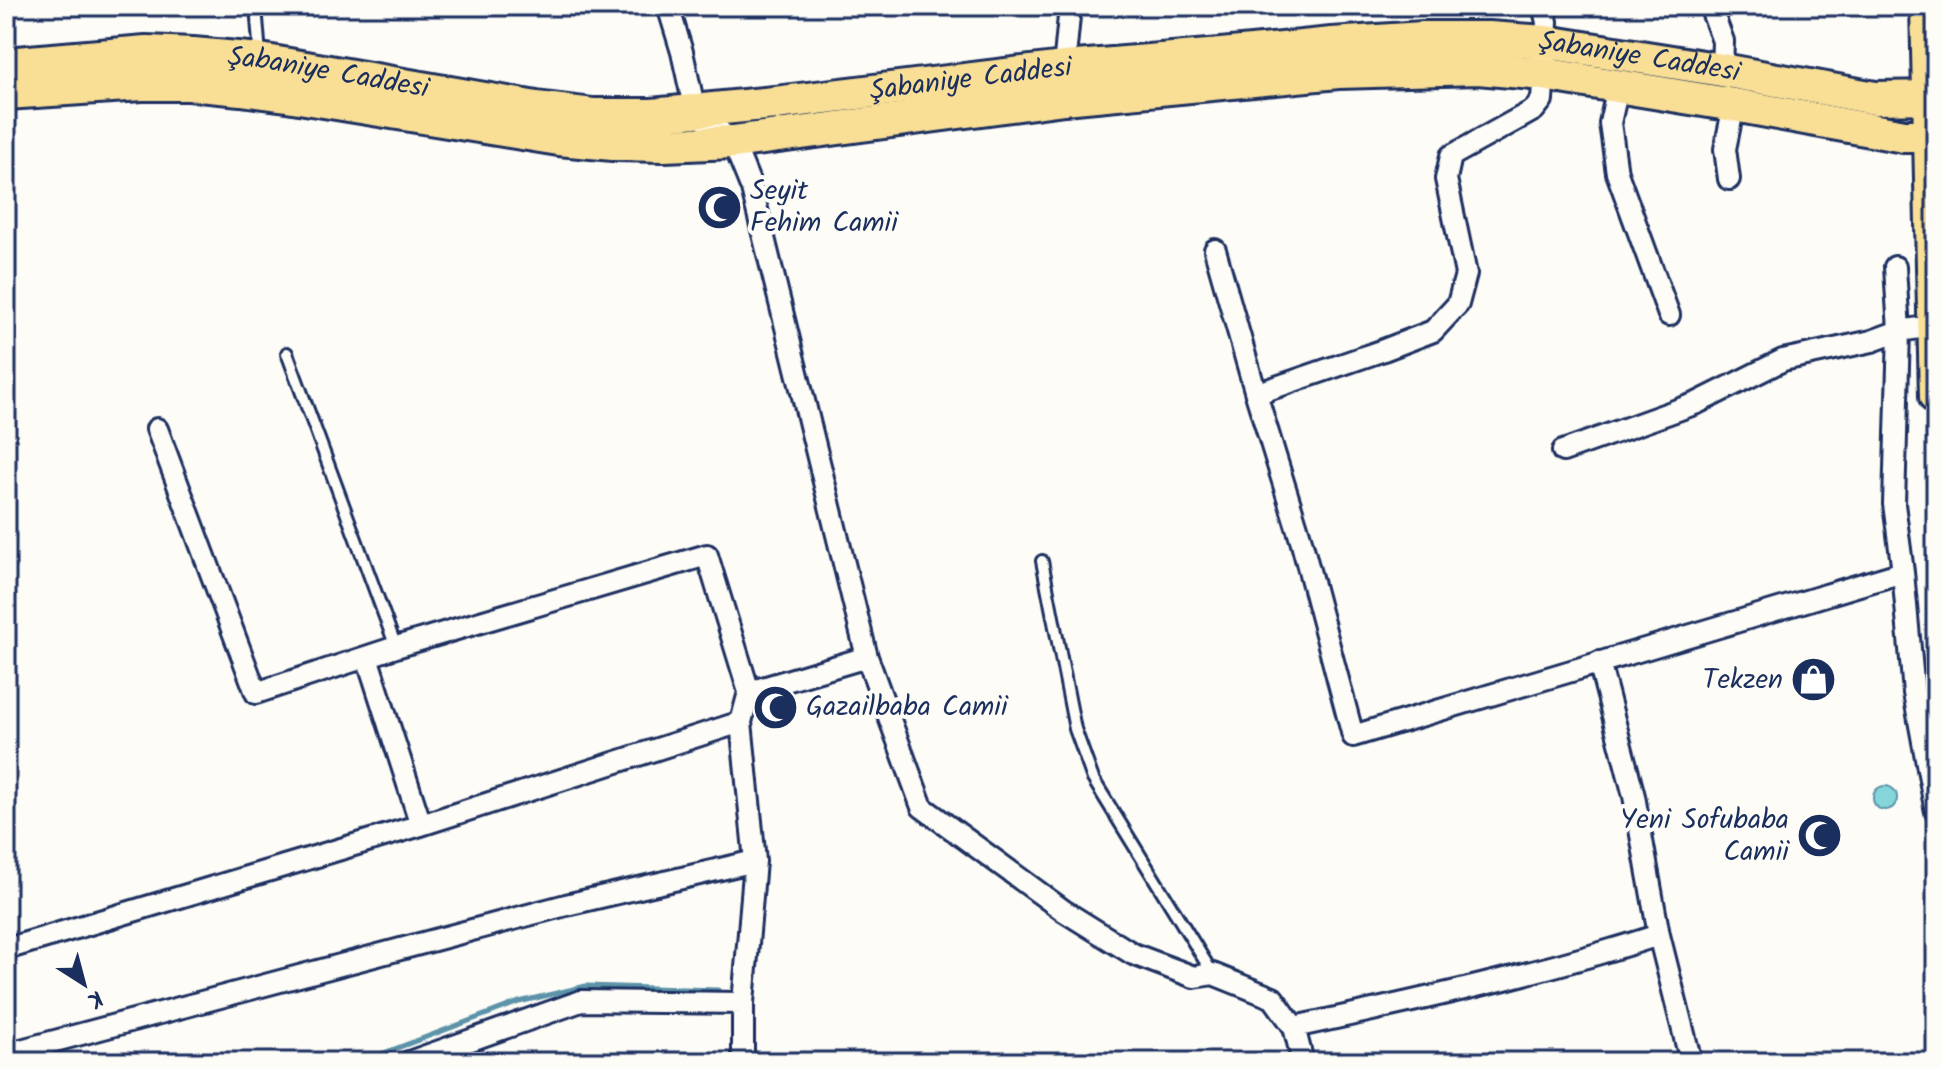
<svg xmlns="http://www.w3.org/2000/svg" width="1942" height="1068" font-family="Kalam,sans-serif">
  <rect width="100%" height="100%" fill="#fdfcf7"/>
  <filter id="ink" filterUnits="userSpaceOnUse"><feTurbulence type="fractalNoise" baseFrequency=".0125" numOctaves="2"/><feDisplacementMap in="SourceGraphic" scale="16" xChannelSelector="R" yChannelSelector="G"/><feConvolveMatrix kernelMatrix="1 2 1 2 8 2 1 2 1" color-interpolation-filters="sRGB"/></filter>
  <g filter="url(#ink)">
    <!-- water -->
    <path fill="#85d6db" stroke="#5b93a9" stroke-width="2" d="M1873 798a12 12 0 1 1 24 0a12 12 0 1 1-24 0Z"/>
    <g fill="none" stroke-linecap="round" stroke-linejoin="round">
      <!-- stream -->
      <path stroke="#5b93a9" stroke-width="5" d="M753,1043L754,1062
        M360,1062L519,1002L586,986L718,990"/>
      <defs>
        <path id="service" d="M256,6L260,56
          M287,353L396,647
          M1042,561L1075,729L1093,779L1213,974"/>
        <path id="minor" d="M668,6L682,52L695,111L733,142L752,189L867,657L922,807L1064,911L1133,954L1194,977L1213,974L1273,998L1294,1027L1303,1062
          M1710,6L1723,41L1722,70
          M1064,68L1070,6
          M1618,87L1610,123L1617,173L1669,315
          M1729,179L1725,149L1734,105
          M1215,250L1256,394L1301,540L1353,736L1903,572
          M1895,267L1899,331L1894,504L1903,572L1914,693L1936,812
          M1256,394L1381,351L1433,331L1458,304L1466,274L1446,179L1451,156L1534,110L1542,100L1547,22L1543,6
          M157,429L256,693L396,647L707,555L749,692
          M1563,451L1697,403L1783,360L1872,341L1899,331L1933,326
          M367,657L421,825
          M1599,662L1634,796L1659,935L1691,1062
          M741,722L755,861L743,1003V1062
          M6,949L421,825L741,722L749,692L867,657
          M1294,1027C1416,1001 1539,974 1659,935
          M6,1054L566,905L755,861
          M409,1062L581,1001L743,1003"/>
        <g id="trunk">
          <path d="M1927,6L1936,397"/>
          <path id="s1" d="M6,64L146,52L193,54L260,60L536,108L593,115H652L775,103L1064,68L1221,55L1332,44L1423,38H1489L1546,42L1722,70L1875,98L1936,97"/>
          <path d="M6,93L142,84H189L241,89L287,95L559,139L613,144L664,145L733,142L1064,98L1338,72L1478,68L1543,74L1734,105L1904,136H1936"/>
        </g>
      </defs>
      <!-- service casing -->
      <use href="#service" stroke="#1b2f5e" stroke-width="16"/>
      <!-- minor casing -->
      <use href="#minor" stroke="#1b2f5e" stroke-width="26"/>
      <!-- trunk casing -->
      <use href="#trunk" stroke="#1b2f5e" stroke-width="38"/>
      <!-- service -->
      <use href="#service" stroke="#fdfcf7" stroke-width="10"/>
      <!-- minor -->
      <use href="#minor" stroke="#fdfcf7" stroke-width="20"/>
      <!-- trunk -->
      <use href="#trunk" stroke="#f9df96" stroke-width="32"/>
    </g>
  </g>
  <!-- icons -->
  <defs>
    <symbol id="mosque-disc" viewBox="-11 -11 22 22"><circle r="9.5" fill="#1b2f5e" stroke="#fdfcf7"/><path d="M3.5-4.9A6 6 0 1 0 3.5 4.9A5 5 0 1 1 3.5-4.9Z" fill="#fff"/></symbol>
    <symbol id="shop-disc" viewBox="-11 -11 22 22"><circle r="9.5" fill="#1b2f5e" stroke="#fdfcf7"/><path d="M-5-2.5h2.3a2.7 3.5 0 0 1 5.4 0H5L5.5 6h-11ZM-1.5-2.5h3a1.5 2.3 0 0 0-3 0Z" fill="#fff"/></symbol>
  </defs>
  <g fill-rule="evenodd">
    <use href="#mosque-disc" x="694" y="182" width="51" height="51"/>
    <use href="#shop-disc" x="1788" y="654" width="51" height="51"/>
    <use href="#mosque-disc" x="750" y="682" width="51" height="51"/>
    <use href="#mosque-disc" x="1794" y="810" width="51" height="51"/>
  </g>
  <g text-anchor="middle" dominant-baseline="central" stroke-width="8" stroke-linejoin="round" paint-order="stroke">
    <!-- street labels -->
    <g font-size="28" fill="#1b2f5e" stroke="#fdfcf7">
      <text stroke="none"><textPath href="#s1" startOffset="1644">Şabaniye Caddesi</textPath></text>
      <text stroke="none"><textPath href="#s1" startOffset="324">Şabaniye Caddesi</textPath></text>
      <text stroke="none"><textPath href="#s1" startOffset="972">Şabaniye Caddesi</textPath></text>
    </g>
    <!-- poi labels -->
    <g font-size="28" fill="#1b2f5e" stroke="#fdfcf7" text-anchor="start">
      <text x="750" y="191">Seyit<tspan x="750" dy="32">Fehim Camii</tspan></text>
      <text x="1783" y="680" text-anchor="end">Tekzen</text>
      <text x="806" y="707">Gazailbaba Camii</text>
      <text x="1789" y="820" text-anchor="end">Yeni Sofubaba<tspan x="1789" dy="32">Camii</tspan></text>
    </g>
  </g>
  <!-- margin -->
  <rect width="1942" height="1068" fill="none" stroke="#fdfcf7" stroke-width="32"/>
  <rect x="16" y="16" width="1910" height="1036" fill="none" stroke="#1b2f5e" stroke-width="3" filter="url(#ink)"/>
  <!-- north arrow -->
  <g transform="translate(84 984) rotate(144)" stroke="#fdfcf7" stroke-width="6" paint-order="stroke">
  <path d="M0-6L14 30L0 20L-14 30Z" fill="#1b2f5e"/>
  <text y="-12" font-size="22" font-weight="bold" text-anchor="middle" fill="#1b2f5e">K</text>
  </g>
</svg>
